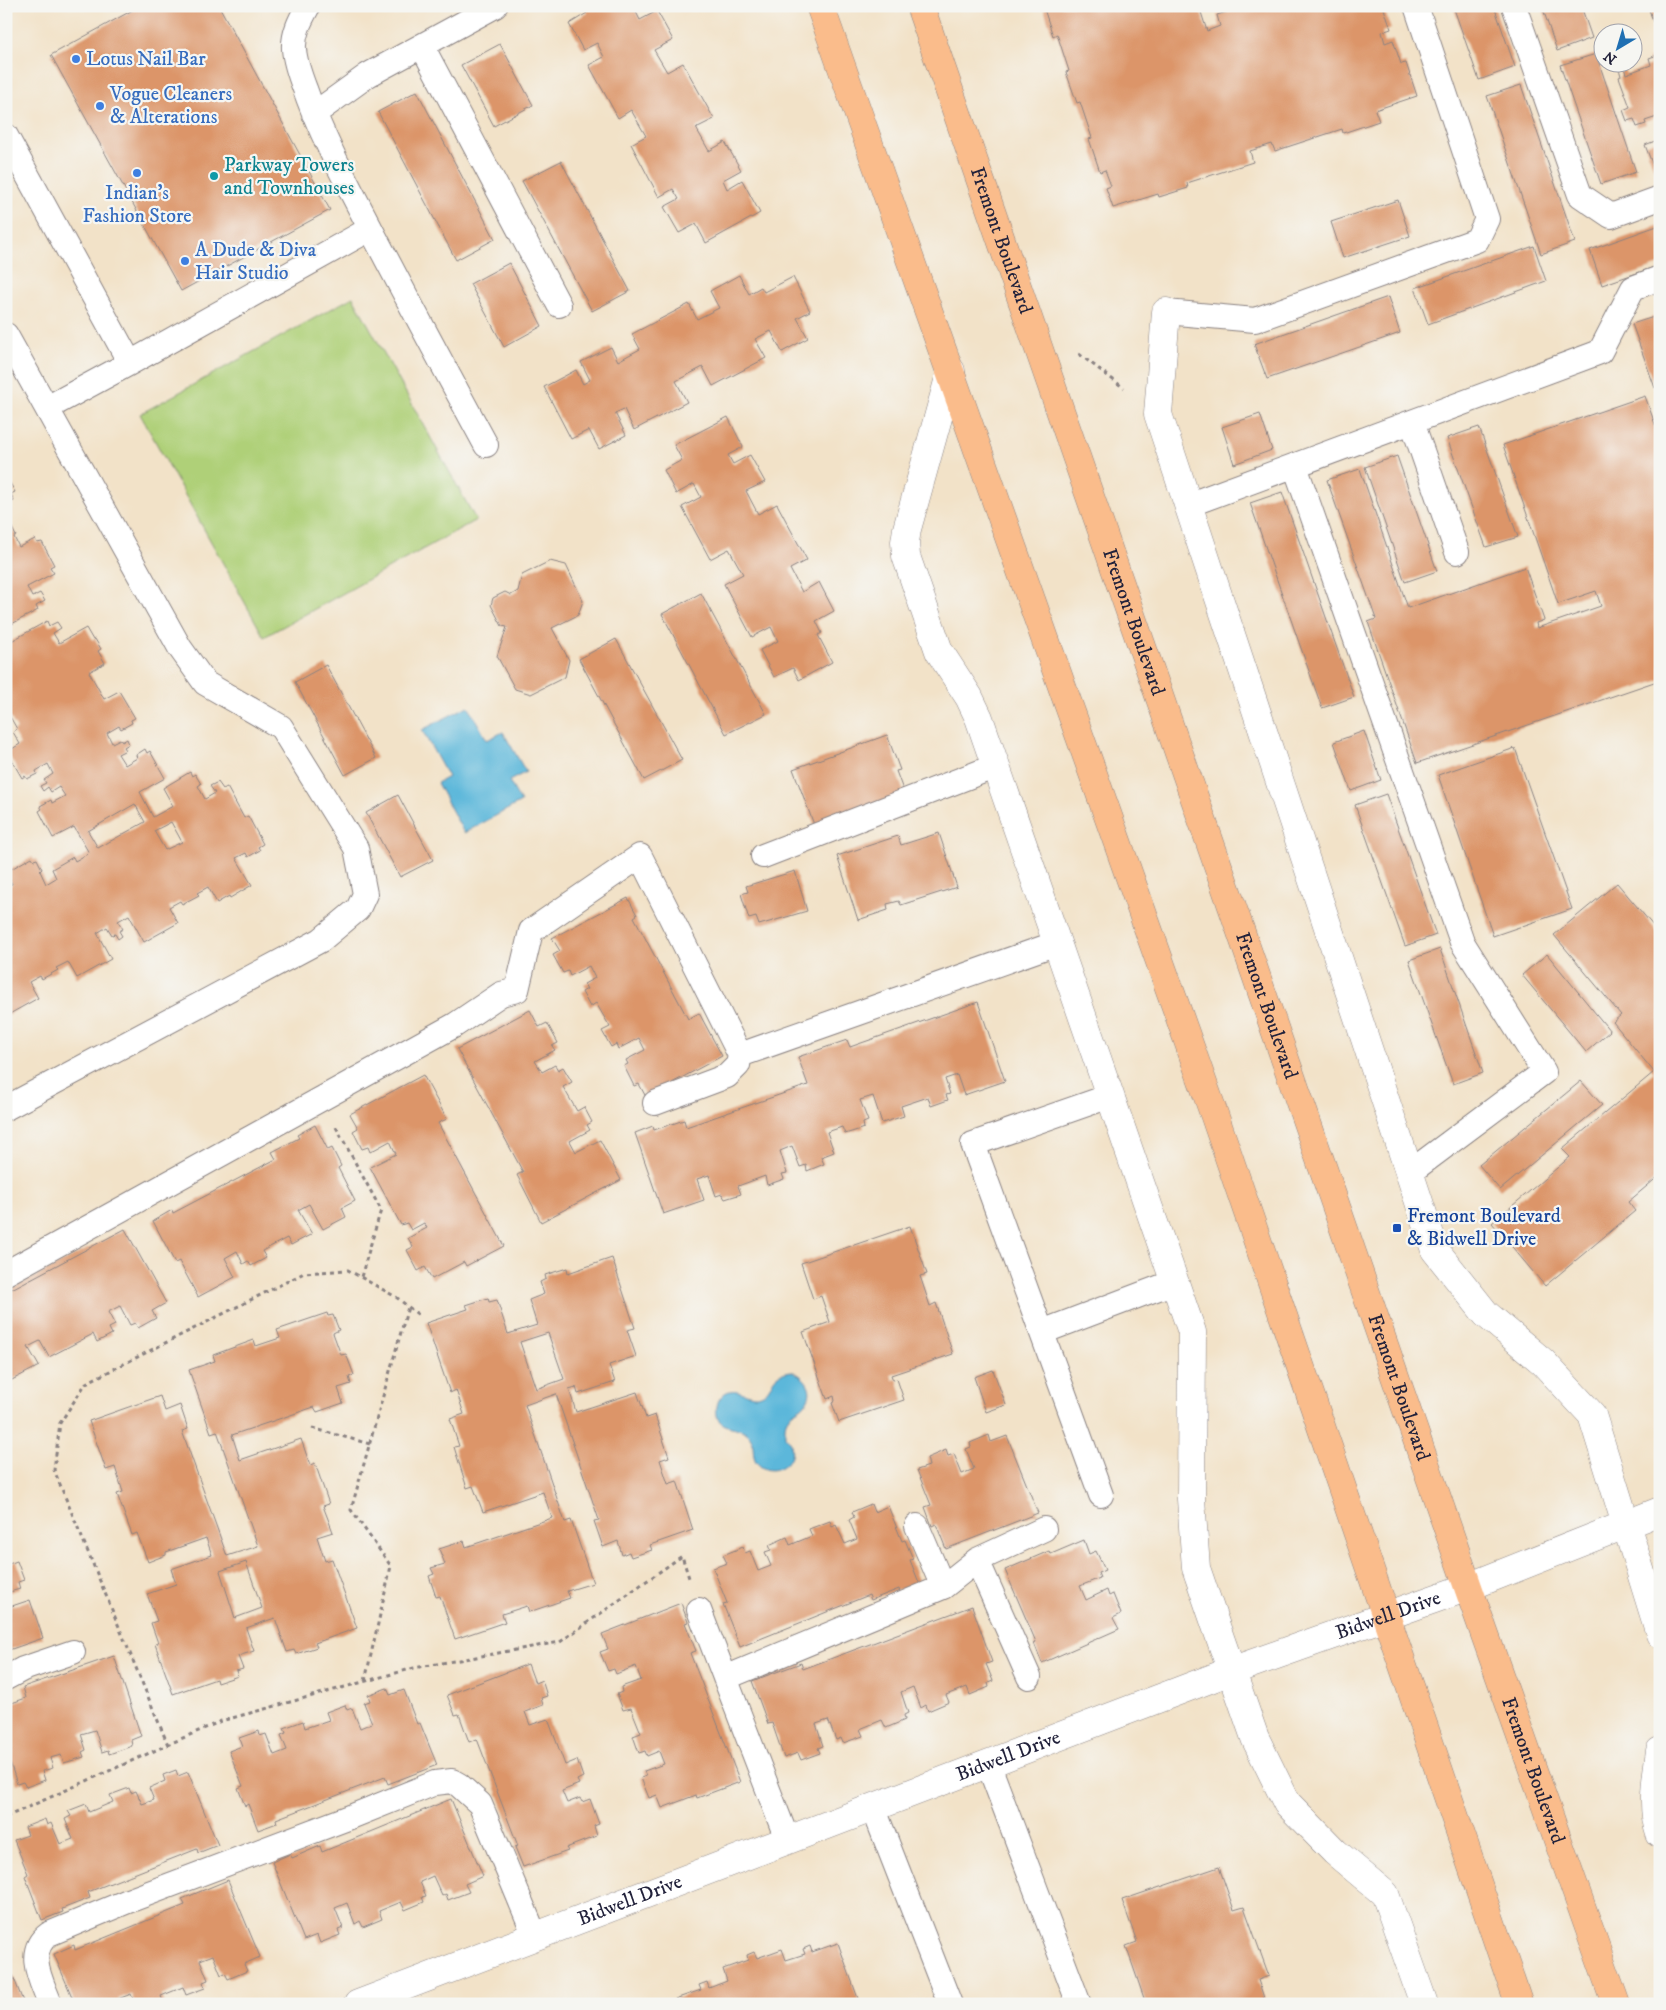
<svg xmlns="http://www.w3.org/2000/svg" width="1666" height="2010" font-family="'IM FELL DW Pica',serif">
  <rect width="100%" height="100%" fill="#f6f6f2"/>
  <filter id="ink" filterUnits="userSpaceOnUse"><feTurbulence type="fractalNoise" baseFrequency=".02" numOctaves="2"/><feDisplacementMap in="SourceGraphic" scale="10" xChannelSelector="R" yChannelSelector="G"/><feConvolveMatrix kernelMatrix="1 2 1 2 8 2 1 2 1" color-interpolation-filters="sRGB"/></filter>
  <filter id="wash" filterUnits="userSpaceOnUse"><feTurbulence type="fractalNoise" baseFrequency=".0096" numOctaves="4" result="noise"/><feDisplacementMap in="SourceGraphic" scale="20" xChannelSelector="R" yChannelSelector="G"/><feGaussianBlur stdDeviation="1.12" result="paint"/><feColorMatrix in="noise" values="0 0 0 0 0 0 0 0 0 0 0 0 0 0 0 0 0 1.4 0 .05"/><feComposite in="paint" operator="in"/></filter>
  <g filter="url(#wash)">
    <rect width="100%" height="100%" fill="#f2e2c8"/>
    <!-- green -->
    <path fill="#afd078" stroke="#68795a" d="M353,297L476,520L264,637L140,414Z"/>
    <!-- water -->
    <path fill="#5cb7da" stroke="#3f6c8a" d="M468,706L487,740L503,732L526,772L509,781L521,802L464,833L437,783L448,777L422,730Z
      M792,1371C806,1377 817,1391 804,1405C800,1410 792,1411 789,1417C784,1422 785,1429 785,1436C787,1438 790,1442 791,1445C796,1463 774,1477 760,1466C749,1458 757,1445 749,1435C738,1423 713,1432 717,1406C718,1400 721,1396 725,1393C738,1385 749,1400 761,1395C776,1389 766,1373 792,1371Z"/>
    <g id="blocks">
      <!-- building -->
      <path fill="#dc9569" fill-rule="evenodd" d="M140,6H219L330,210L181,291L51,55Z
        M583,6H637L634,8L640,20L657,11L673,40L654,50L667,72L683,63L714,119L696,128L709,151L725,142L741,170L723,180L727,189L742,180L760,213L706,243L696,224L679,233L664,207L679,199L673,189L659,197L631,144L646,136L631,110L618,118L589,65L604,57L597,43L583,50L569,24L587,13Z
        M1043,6H1199L1207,31L1220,26L1217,15L1242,7L1243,10L1254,6H1383L1391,29L1382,32L1385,43L1393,40L1401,64L1406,63L1417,96L1375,110L1379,121L1343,133L1342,129L1275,151L1272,144L1250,151L1253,162L1187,183L1188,188L1159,197L1158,194L1113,208L1106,188L1111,186L1105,170L1100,172L1089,139L1092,138L1080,102L1077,103L1066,72L1069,71L1057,34L1053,36Z
        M1453,6H1494L1515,67L1479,80Z
        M1542,6H1581L1592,38L1557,51Z
        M1648,6H1660V20L1653,22Z
        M500,44L533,105L494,126L461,65Z
        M1596,54L1636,172L1601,184L1560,65Z
        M1660,54V116L1645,121L1646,124L1637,127L1634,119L1627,121L1623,110L1630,107L1619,77L1621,76L1618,65L1623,64L1626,74L1651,65L1649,58Z
        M1521,85L1575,242L1541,254L1487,96Z
        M417,91L495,239L456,260L378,112Z
        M1660,139V178L1658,179L1645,145Z
        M561,161L630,291L592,311L522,181Z
        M1398,200L1410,236L1343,258L1331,222Z
        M1660,225V265L1602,285L1590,250Z
        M1534,246L1546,281L1428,324L1415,288Z
        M509,263L542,326L504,347L470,284Z
        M739,275L749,294L761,287L764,292L793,277L810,311L797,318L808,338L782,352L771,331L755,339L766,358L713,386L703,367L676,381L687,402L634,430L624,409L615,413L626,435L599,449L589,430L571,439L544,387L576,370L583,384L590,380L581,362L611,347L618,361L640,349L632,334L689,304L697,319L719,308L710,291Z
        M1388,297L1400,333L1267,379L1254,344Z
        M1660,315V387L1655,388L1632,324Z
        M1645,396L1660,438V680L1417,763L1368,622L1376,619L1327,480L1360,469L1408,608L1525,567L1544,620L1536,623L1537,628L1601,606L1596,591L1558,604L1503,445Z
        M1260,414L1272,450L1234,464L1222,427Z
        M728,417L743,447L728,455L733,464L750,455L765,482L746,491L758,514L777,504L807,560L790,569L802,592L819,582L834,611L816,621L822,633L818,635L832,662L799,680L793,668L774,677L760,650L778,641L771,627L752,637L724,584L743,574L729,549L710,559L682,507L701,497L694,484L676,494L664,470L682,460L674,445Z
        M1479,427L1518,537L1486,547L1447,438Z
        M1397,456L1437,571L1405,582L1365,467Z
        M6,476L15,492L11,494L14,501L6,506Z
        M1282,492L1354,697L1322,708L1250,503Z
        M6,516L16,536L14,537L19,547L35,539L37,543L42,542L54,565L50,567L54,573L27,587L32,597L40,593L45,601L36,606L38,610L6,627Z
        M550,561L566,565L583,601L578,615L552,628L569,660L565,677L531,694L515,689L497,656L507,627L502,626L491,605L493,598L505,592L511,595L518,591L522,575Z
        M701,593L766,714L726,734L662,614Z
        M47,621L49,626L57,622L61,628L53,633L59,643L86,628L93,640L95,639L101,649L98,651L105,663L89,672L104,699L119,691L135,718L131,720L132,723L121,729L119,726L107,733L112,743L120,739L122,742L127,739L129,744L124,747L126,750L118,754L125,765L137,758L136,755L145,749L147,753L150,751L165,778L140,792L153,817L173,806L163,788L190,772L192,776L195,774L201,784L198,786L205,799L215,793L210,786L218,782L223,789L227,787L244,818L248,816L263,844L258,847L260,850L248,857L246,853L236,858L252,885L230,898L229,896L217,903L208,887L197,893L199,895L182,904L180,901L169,907L178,923L144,942L129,915L118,921L123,929L119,931L122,936L118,939L115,934L112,935L107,927L97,933L111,959L77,978L68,962L56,968L58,970L42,979L40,976L29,982L38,998L6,1016V887L12,884L6,872L32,857L34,860L37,859L42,869L40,871L46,884L56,878L52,869L73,857L75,861L89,853L74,827L53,838L39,811L42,809L40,806L51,800L52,803L65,796L59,787L51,792L48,787L43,791L40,786L46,783L44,780L53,774L48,764L36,771L37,774L27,779L25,776L22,778L7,752L20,744L13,732L17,729L9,715L6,716V644ZM135,804L145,822L98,848L88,831ZM171,822L182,842L165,850L154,831Z
        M616,639L682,760L644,780L579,659Z
        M326,665L376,758L345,775L295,682Z
        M1364,731L1381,780L1351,791L1334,742Z
        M887,735L900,770L896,771L906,798L816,830L793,769Z
        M1515,748L1572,909L1493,936L1438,775Z
        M1386,794L1436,935L1405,946L1355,805Z
        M398,795L433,860L400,877L366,813Z
        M939,833L957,887L901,905L899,901L887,904L888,910L858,920L837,856L898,836L901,845Z
        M795,871L807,911L759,925L756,917L749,919L741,894L748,892L746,886Z
        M1617,883L1660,934V1175L1628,1202L1635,1211L1545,1286L1492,1223L1570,1157L1562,1149L1654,1072L1613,1022L1621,1015L1554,935Z
        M628,898L637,915L634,917L688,1019L699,1013L722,1056L646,1097L639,1084L634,1086L624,1066L628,1064L626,1060L645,1050L639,1038L618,1049L616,1044L611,1047L602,1031L610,1027L596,1003L590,1007L582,992L587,989L584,984L595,978L589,966L570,976L568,971L563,973L553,955L560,951L552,938Z
        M1440,949L1483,1073L1453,1084L1409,960Z
        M1547,954L1610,1031L1586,1052L1522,975Z
        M978,1002L1005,1081L964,1095L957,1075L945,1079L950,1094L946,1095L948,1100L931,1106L928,1097L901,1106L904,1116L882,1123L873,1096L860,1100L868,1121L863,1123L864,1128L845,1134L842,1127L827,1132L834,1152L821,1157L824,1164L807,1171L806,1165L800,1167L792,1146L780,1151L787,1173L782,1174L784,1179L767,1185L765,1176L738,1186L741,1194L725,1199L722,1194L716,1196L709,1175L697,1179L704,1200L663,1214L635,1133L653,1126L654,1130L684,1120L686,1127L808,1085L798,1057L847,1040L850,1047Z
        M530,1010L539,1027L547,1023L558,1043L552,1046L555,1050L535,1061L542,1072L555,1065L558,1070L563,1067L572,1082L563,1087L577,1111L584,1107L592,1122L587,1125L590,1130L570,1141L576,1152L600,1140L621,1180L541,1222L517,1175L523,1172L457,1049Z
        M423,1075L447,1119L438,1123L504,1246L466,1266L464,1262L432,1279L425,1267L418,1271L407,1250L413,1247L408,1238L427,1228L424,1223L411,1230L407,1223L401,1225L370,1167L396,1154L390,1141L370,1152L368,1147L362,1149L353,1131L358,1128L350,1114Z
        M1581,1081L1602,1105L1500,1190L1479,1165Z
        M315,1125L328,1150L332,1148L341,1166L338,1168L355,1201L342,1208L346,1217L323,1229L309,1204L298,1210L312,1234L291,1245L287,1238L262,1251L266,1258L251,1266L248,1261L243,1264L237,1251L225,1258L235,1277L198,1297L179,1261L175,1263L153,1221L172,1210L173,1213L276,1159L272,1152L299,1138L297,1135Z
        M910,1226L927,1274L920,1276L930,1306L936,1303L953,1354L891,1375L893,1380L897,1379L904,1400L839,1422L832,1403L835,1401L834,1396L827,1399L803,1332L830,1322L821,1296L813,1299L801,1263Z
        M125,1229L166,1303L152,1311L156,1318L138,1328L135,1323L130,1325L120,1306L108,1312L115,1325L109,1328L112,1334L97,1342L93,1334L49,1357L40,1341L28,1347L39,1366L6,1383V1292Z
        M612,1258L635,1328L627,1330L636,1356L609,1365L615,1382L578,1394L576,1387L569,1389L576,1412L637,1392L646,1418L655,1415L669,1457L660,1460L668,1484L677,1481L693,1530L650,1545L652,1550L631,1557L629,1552L622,1555L618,1541L603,1547L594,1521L599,1520L556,1394L525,1405L565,1522L571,1520L593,1583L567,1591L570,1598L529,1612L527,1606L502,1614L505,1622L455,1639L440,1596L436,1597L429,1576L434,1574L431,1568L445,1564L439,1549L464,1541L466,1547L552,1518L543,1492L483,1512L473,1486L467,1488L454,1447L459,1446L450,1419L464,1414L456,1390L450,1393L426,1323L468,1309L466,1305L488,1298L489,1302L497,1300L508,1334L537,1325L529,1300L544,1294L540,1282L546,1279L545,1275L567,1268L568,1273ZM548,1333L564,1379L536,1389L520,1342Z
        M327,1313L328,1316L333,1315L339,1330L333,1333L341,1355L346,1354L354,1375L349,1377L351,1384L338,1388L343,1403L317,1412L314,1407L232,1435L240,1460L301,1439L310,1465L315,1463L329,1504L323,1506L333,1532L317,1537L325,1561L332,1559L357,1628L315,1643L317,1647L296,1654L294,1650L287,1652L275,1618L246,1628L254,1651L238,1656L243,1669L236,1671L238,1676L217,1683L216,1679L173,1694L155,1644L158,1643L151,1623L157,1621L147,1594L176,1584L171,1569L212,1555L206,1538L166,1552V1555L148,1562L137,1533L132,1535L117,1494L123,1492L115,1467L106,1470L89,1421L160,1396L165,1411L180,1405L188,1429L182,1431L227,1556L258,1546L217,1431L211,1433L189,1370L215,1361L213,1355L254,1340L256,1346L280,1338L277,1330ZM246,1562L262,1608L235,1618L220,1571Z
        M993,1370L1006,1405L986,1412L974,1377Z
        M989,1435L991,1442L1007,1436L1038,1513L946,1549L936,1524L932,1526L925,1507L931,1505L917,1470L929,1466L927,1458L946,1450L948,1456L954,1454L962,1474L974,1469L966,1449L971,1447L970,1443Z
        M871,1504L874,1512L888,1506L902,1541L905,1540L913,1559L910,1560L920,1585L900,1593L899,1589L871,1600L869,1595L740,1647L723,1604L727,1603L713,1568L727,1563L723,1555L743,1547L745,1553L750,1551L758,1571L771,1566L765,1552L771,1550L769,1545L787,1537L790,1545L812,1536L809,1529L830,1521L832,1527L836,1525L845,1544L857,1539L849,1520L854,1517L852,1512Z
        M1084,1540L1089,1554L1096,1551L1105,1570L1098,1573L1100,1578L1080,1586L1086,1600L1107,1590L1109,1596L1113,1594L1121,1614L1113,1618L1119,1629L1042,1663L1034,1643L1036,1642L1005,1570L1049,1551L1051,1554Z
        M17,1561L24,1580L18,1582L20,1589L6,1593V1565Z
        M30,1600L43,1638L6,1651V1608Z
        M681,1603L688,1622L685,1623L696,1651L690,1653L740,1782L697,1798L696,1795L662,1808L657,1795L649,1798L641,1778L646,1776L644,1771L664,1764L659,1751L647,1756L645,1751L639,1753L633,1736L641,1733L631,1708L623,1710L617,1694L622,1692L621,1687L641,1680L636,1666L616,1674L614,1669L608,1671L600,1652L608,1649L602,1634Z
        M972,1606L992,1662L986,1664L993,1681L988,1683L989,1687L970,1695L967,1687L946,1695L949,1702L928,1711L926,1705L921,1708L913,1687L901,1692L908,1713L904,1715L905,1720L886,1728L882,1720L860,1729L863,1736L843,1743L841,1738L836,1740L828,1720L816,1724L823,1746L818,1748L820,1753L801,1760L798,1753L784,1758L772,1723L768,1724L752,1681L801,1663L803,1669Z
        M114,1656L141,1736L131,1740L132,1746L109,1754L108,1750L102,1752L95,1730L81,1734L86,1750L82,1752L84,1757L64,1763L61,1755L50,1758L53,1768L42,1771L45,1780L26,1787L23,1782L17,1784L10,1762L6,1763V1705L26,1698L23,1687Z
        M528,1664L535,1683L542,1680L547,1696L541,1698L543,1705L525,1712L530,1725L548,1719L565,1765L577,1760L583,1777L577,1780L579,1784L562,1791L567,1803L580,1798L582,1802L590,1799L599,1824L594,1826L597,1836L566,1848L568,1851L523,1867L515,1847L518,1846L477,1739L469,1742L459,1714L455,1715L447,1695Z
        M387,1688L390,1695L404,1690L417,1724L420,1723L437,1765L388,1784L385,1777L276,1819L277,1823L258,1830L248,1804L245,1806L238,1788L243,1786L229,1751L242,1746L239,1738L259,1731L260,1736L266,1734L274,1755L287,1750L281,1735L286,1733L284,1728L303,1721L305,1728L329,1720L326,1712L345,1705L347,1710L352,1708L360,1728L372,1723L364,1703L370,1701L368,1695Z
        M176,1770L178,1776L188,1772L218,1845L198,1853L197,1849L88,1892L90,1898L62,1909L63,1912L42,1920L25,1876L28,1874L14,1840L28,1835L25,1827L45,1819L47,1825L51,1823L60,1844L73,1839L65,1819L71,1816L68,1811L86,1804L89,1812L113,1802L110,1795L129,1788L131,1793L136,1791L142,1804L154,1800L149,1788L165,1781L163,1775Z
        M451,1799L483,1876L465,1884L469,1892L448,1900L446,1894L442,1896L433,1876L420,1882L426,1896L422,1897L424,1902L405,1910L401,1902L379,1911L382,1919L363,1927L360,1921L355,1924L347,1903L335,1908L343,1928L338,1930L340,1935L320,1943L317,1935L304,1940L272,1862L290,1854L292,1858L320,1846L322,1852Z
        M1219,1867L1234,1910L1244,1907L1269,1976L1258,1980L1266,2004H1146L1126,1946L1137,1942L1122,1900Z
        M228,1880L260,1957L244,1964L247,1971L228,1979L225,1973L221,1975L213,1955L200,1960L208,1980L203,1982L205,1988L186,1995L183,1987L161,1996L164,2004H135L131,1994L118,1999L121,2004H75L54,1954L74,1945L75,1950L185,1905L182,1899Z
        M838,1943L860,2004H677L675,1999L701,1990L699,1985L707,1982L709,1988L727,1981L723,1969L748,1960L747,1955L754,1952L757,1958L782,1949L786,1960L805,1954L803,1949L810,1946L812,1952Z
        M6,1958L24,2004H6Z"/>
    </g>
  </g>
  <g filter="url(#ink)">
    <use href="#blocks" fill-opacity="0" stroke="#8a8282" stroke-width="1"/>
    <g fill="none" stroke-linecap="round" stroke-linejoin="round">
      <defs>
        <path id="service" d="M308,6C301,19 293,33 294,49C295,62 300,76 305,89C317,124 333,156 350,189C394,275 440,360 486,445
          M1514,6L1580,195L1611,216L1660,198
          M422,46L559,305
          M314,114L368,75L495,6
          M6,136L130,363
          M1166,312L1255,320L1477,240L1487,219L1416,6
          M6,335L180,648L205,683L281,727L356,848L365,894L358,909L321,940L6,1108
          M47,408L130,363L370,229
          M1412,422L1457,552
          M1295,466L1462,942L1544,1072L1409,1173
          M1188,505L1600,352L1633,288L1660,278
          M763,856L996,766
          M655,1103L727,1076L738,1065L740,1055
          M6,1273L455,1025L501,994L517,990L531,931L640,856L740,1055L1057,943
          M1042,1332L1174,1282
          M1101,1495L973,1144L1110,1096
          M917,1526L943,1587
          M977,1560L1029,1677
          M699,1610L787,1839
          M6,1678L23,1669L73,1652
          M725,1678L943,1587L977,1560L1044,1529
          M988,1763L1079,2004
          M873,1807L950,2004
          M50,2004C42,1982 24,1952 49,1934L128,1901L353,1816L435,1783L452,1781L459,1785L480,1804L535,1936"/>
        <g id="minor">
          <path d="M1166,312L1158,414L1435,1250L1486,1314L1543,1362L1592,1415L1660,1634"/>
          <path d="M951,371L907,529L905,542L906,556L939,651L969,697L979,718L1192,1332L1191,1499L1196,1568L1217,1629L1255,1738L1287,1803L1335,1852L1385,1894L1424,2004"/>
          <path d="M1660,1751C1656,1778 1651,1808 1660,1834"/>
          <path id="s1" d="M358,2004L1231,1671L1468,1587L1660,1511"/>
        </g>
        <g id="primary">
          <path d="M820,6L1214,1114L1519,2004"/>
          <path id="s2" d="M920,6L1468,1587L1616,2004"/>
        </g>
      </defs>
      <!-- service casing -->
      <use href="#service" stroke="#8a8282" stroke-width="26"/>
      <!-- minor casing -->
      <use href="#minor" stroke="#8a8282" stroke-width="29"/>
      <!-- primary casing -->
      <use href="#primary" stroke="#8a8282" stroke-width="29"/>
      <!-- path -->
      <path stroke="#8a8282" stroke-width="3" stroke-dasharray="4 4" stroke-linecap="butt" d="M1079,354L1124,388
        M336,1127L381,1210L361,1277
        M312,1428L370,1444
        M365,1681L391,1566L351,1510L408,1307
        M168,1745L54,1470L60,1423L86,1383L304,1273L348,1270L396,1297L420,1316
        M6,1817L221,1721L414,1668L560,1642L682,1556L689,1578"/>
      <!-- service -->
      <use href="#service" stroke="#fff" stroke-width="24"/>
      <!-- minor -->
      <use href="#minor" stroke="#fff" stroke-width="28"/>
      <!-- primary -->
      <use href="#primary" stroke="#fabc8b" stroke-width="28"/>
    </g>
  </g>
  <!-- markers -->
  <g fill="#3f7fe0" stroke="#f6f6f2" stroke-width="2">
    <circle cx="76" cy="59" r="5"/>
    <circle cx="100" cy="106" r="5"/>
    <circle cx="137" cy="173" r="5"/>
    <circle cx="185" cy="261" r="5"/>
  </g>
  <circle fill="#0f9aa8" stroke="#f6f6f2" stroke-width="2" cx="214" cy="176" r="5"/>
  <rect fill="#1a4fb4" stroke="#f6f6f2" stroke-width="2" x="1392" y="1223" width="10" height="10" rx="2.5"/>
  <g text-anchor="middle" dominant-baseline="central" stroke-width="4.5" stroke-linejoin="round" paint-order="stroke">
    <!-- shop labels -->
    <g font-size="20" fill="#366cbe" stroke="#f6f6f2" text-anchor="start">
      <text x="86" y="59">Lotus Nail Bar</text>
      <text x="110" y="94">Vogue Cleaners<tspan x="110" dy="23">&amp; Alterations</tspan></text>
      <text x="137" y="193" text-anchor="middle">Indian's<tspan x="137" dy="23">Fashion Store</tspan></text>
      <text x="195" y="250">A Dude &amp; Diva<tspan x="195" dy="23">Hair Studio</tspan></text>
    </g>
    <!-- culture labels -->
    <g font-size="20" fill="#0d838f" stroke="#f6f6f2" text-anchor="start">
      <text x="224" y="165">Parkway Towers<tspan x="224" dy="23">and Townhouses</tspan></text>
    </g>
    <!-- street labels -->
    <g font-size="20" fill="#22223b" stroke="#f6f6f2">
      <text stroke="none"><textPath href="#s2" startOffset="248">Fremont Boulevard</textPath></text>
      <text stroke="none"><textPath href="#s2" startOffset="652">Fremont Boulevard</textPath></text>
      <text stroke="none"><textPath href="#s2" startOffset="1058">Fremont Boulevard</textPath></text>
      <text stroke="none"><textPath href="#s2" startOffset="1462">Fremont Boulevard</textPath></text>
      <text stroke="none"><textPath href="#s1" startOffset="1101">Bidwell Drive</textPath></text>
      <text stroke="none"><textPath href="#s1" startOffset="696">Bidwell Drive</textPath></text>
      <text stroke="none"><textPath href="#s2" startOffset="1868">Fremont Boulevard</textPath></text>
      <text stroke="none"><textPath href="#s1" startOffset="291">Bidwell Drive</textPath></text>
    </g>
    <!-- transit labels -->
    <g font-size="20" fill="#164399" stroke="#f6f6f2" text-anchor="start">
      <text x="1407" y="1216">Fremont Boulevard<tspan x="1407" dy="23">&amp; Bidwell Drive</tspan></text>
    </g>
  </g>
  <!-- margin -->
  <rect width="1666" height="2010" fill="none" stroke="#f6f6f2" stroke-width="25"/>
  <!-- north arrow -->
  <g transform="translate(1618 48) rotate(218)"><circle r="24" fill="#f6f6f2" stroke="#a1a1a9"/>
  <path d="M0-4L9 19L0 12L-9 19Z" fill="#1f6fb2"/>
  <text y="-8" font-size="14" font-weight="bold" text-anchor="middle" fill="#22223b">N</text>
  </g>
</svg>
